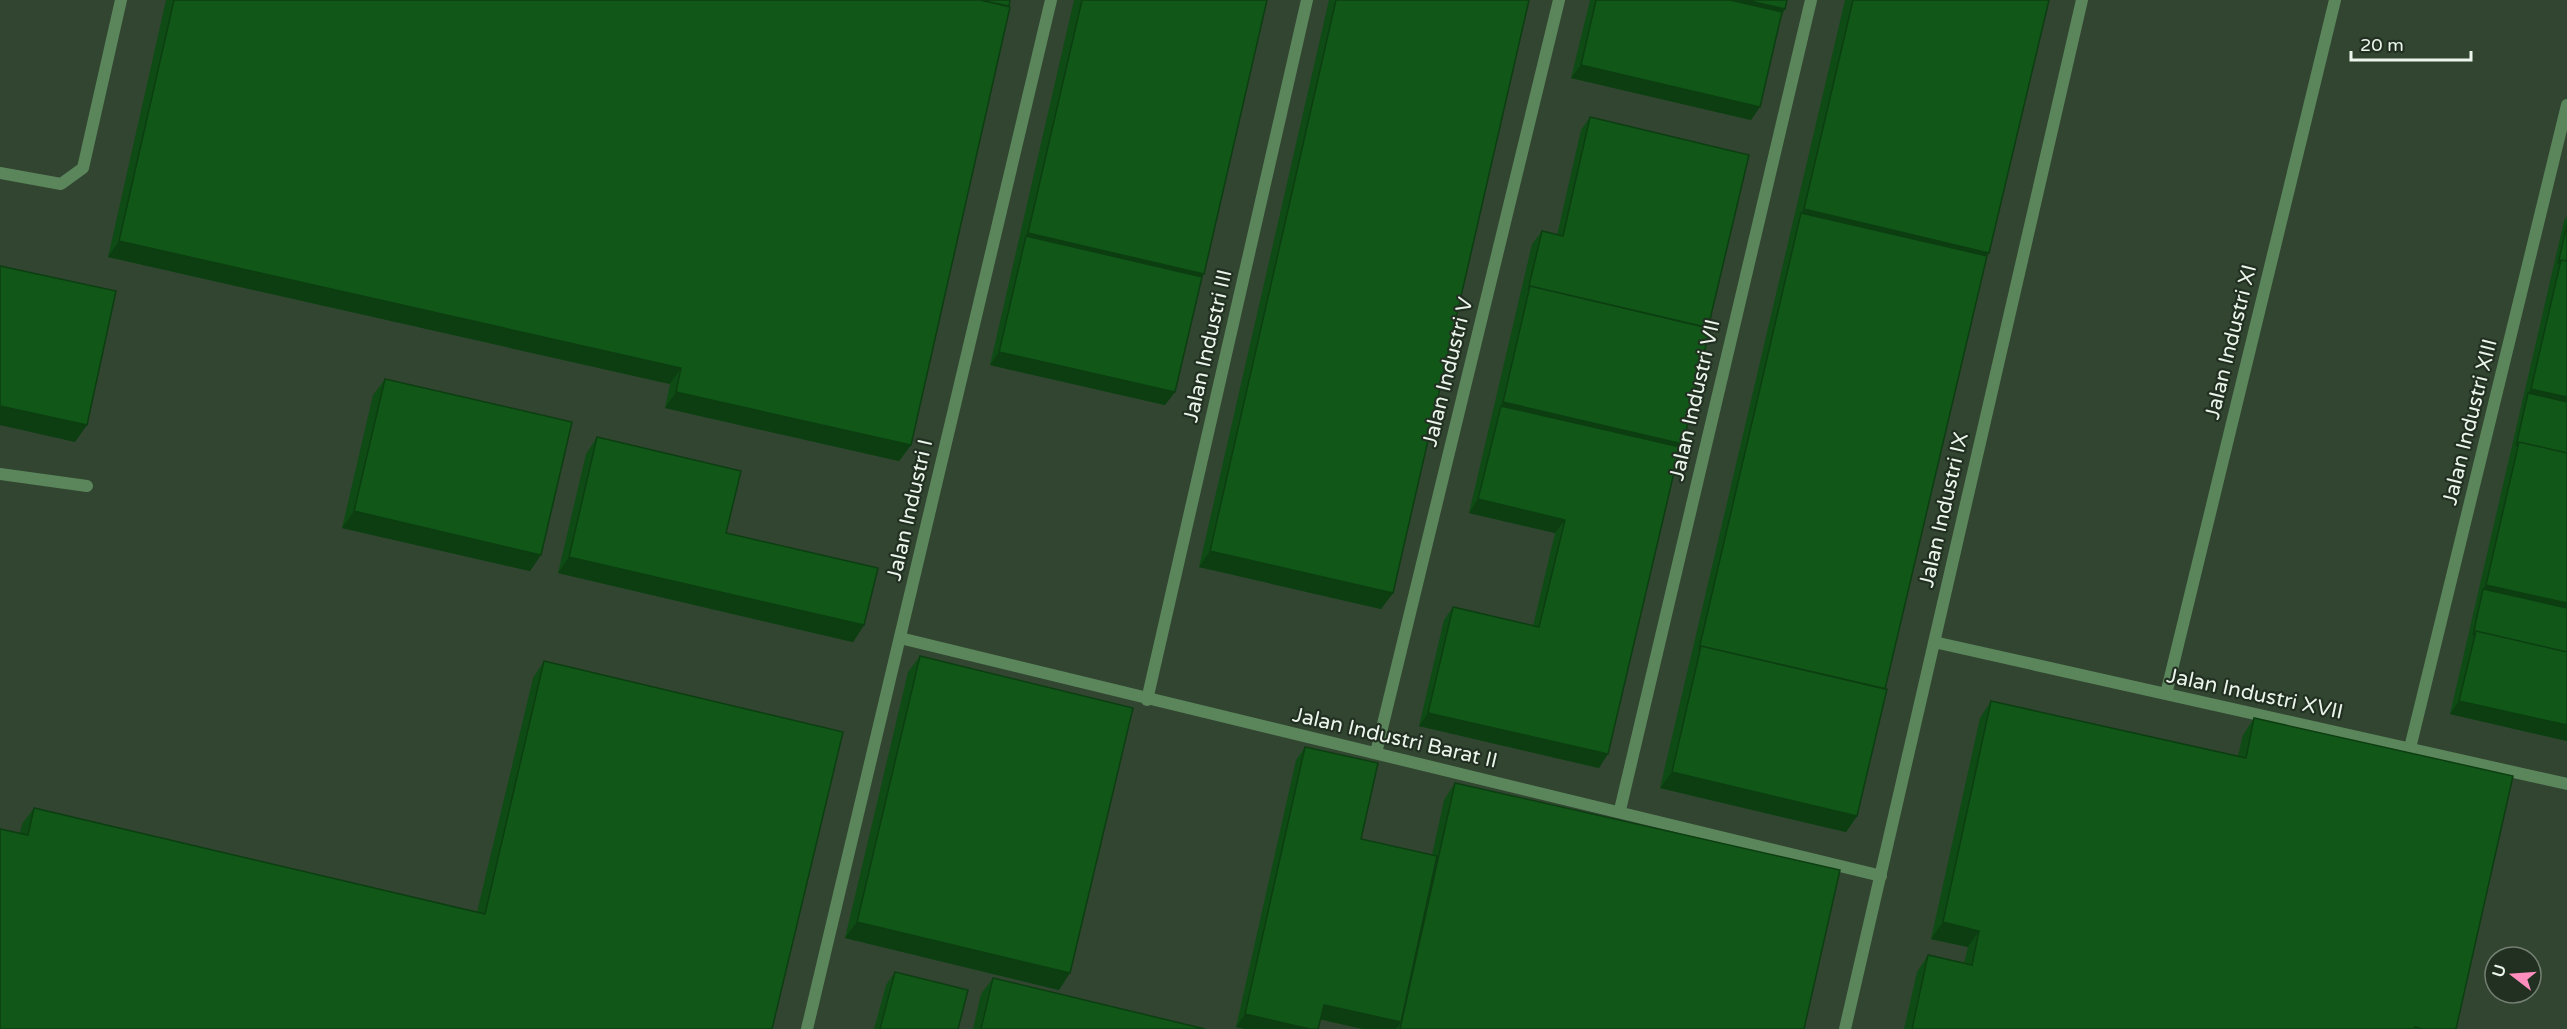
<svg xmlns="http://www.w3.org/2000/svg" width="2567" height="1029" font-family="'Varela Round',sans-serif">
  <rect width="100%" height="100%" fill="#2c3a2b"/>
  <!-- built -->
  <path fill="#314531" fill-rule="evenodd" d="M0,0H2567V1029H0ZM2495,957H2531V993H2495Z"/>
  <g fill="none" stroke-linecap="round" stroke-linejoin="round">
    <!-- lane -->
    <path stroke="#5b865b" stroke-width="12" d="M0,173L61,184L83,168L121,0
      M0,474L87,486
      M900,638C1227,720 1555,794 1881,876
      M1934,642L2567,784
      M2166,694L2335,0
      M1147,700L1307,0
      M2410,748L2567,105
      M1376,753L1559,0
      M1620,810L1811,0
      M807,1029L1051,0
      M1845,1029L2082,0"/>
  </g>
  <!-- wall -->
  <path fill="#0f4c15" d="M166,0H1010L911,445L899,461L665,408L670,384L108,257Z
    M1074,0H1267L1202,277L1165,405L990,365Z
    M1329,0H1529L1393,593L1381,609L1199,567Z
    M1590,0H1787L1751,120L1571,78Z
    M1845,0H2049L1987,256L1885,689L1857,816L1846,832L1660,788Z
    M1590,117L1680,447L1599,768L1419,726L1444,620L1453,607L1533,626L1555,533L1469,513L1532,244L1542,231L1557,235L1581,130Z
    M2567,216V741L2450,714L2564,221Z
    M385,379L530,571L342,528L373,395Z
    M597,437L726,533L864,625L853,642L558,573L586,454Z
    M920,656L1059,990L845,938L908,672Z
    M544,661L772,1029L20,833L22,824L34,808L477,912L533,678Z
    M1991,701L2238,756L2243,735L2254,718L2456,1029H1904L1917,972L1928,955L1964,963L1968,947L1931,939L1980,718Z
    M1305,747L1361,839L1432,855L1444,800L1455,783L1804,1029H1363L1320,1019L1236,1027L1296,760Z
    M895,972L958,1029H874L886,985Z
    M993,978L1205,1029H973L981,994Z"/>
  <!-- shaded-wall -->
  <path fill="#0c3e11" d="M1664,0H1746L1785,9L1773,25Z
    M1581,65L1760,107L1751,120L1571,78Z
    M1804,209L1989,253L1978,269L1801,213Z
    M1028,233L1204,274L1192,290L1026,236Z
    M119,241L681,368L670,384L108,257Z
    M999,352L1175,392L1165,405L990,365Z
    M2531,389L2567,397V412L2528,393Z
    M676,392L911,445L899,461L665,408Z
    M1503,402L1683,444L1671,461L1501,406Z
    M0,406L87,425L75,442L0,425Z
    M1478,499L1565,520L1555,533L1469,513Z
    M354,511L541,555L530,571L342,528Z
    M1210,551L1393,593L1381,609L1199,567Z
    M569,557L864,625L853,642L558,573Z
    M2486,585L2567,603V619L2483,589Z
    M2459,701L2567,725V741L2450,714Z
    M1428,713L1608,754L1599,768L1419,726Z
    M1672,772L1857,816L1846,832L1660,788Z
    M857,922L1070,973L1059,990L845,938Z
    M1943,922L1979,931L1968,947L1931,939Z
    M1324,1005L1401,1022L1396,1029H1363L1314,1018Z
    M1245,1014L1310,1029H1244L1236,1027Z"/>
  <!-- building -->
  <path fill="#115818" stroke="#0c3e11" stroke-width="1.5" d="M174,0H980L1010,7L911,445L676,392L681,368L119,241Z
    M980,0H1010L1009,6Z
    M1082,0H1267L1204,274L1028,233Z
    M1336,0H1529L1393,593L1210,551Z
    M1596,0H1730L1782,12L1760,107L1581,65Z
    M1746,0H1787L1785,9Z
    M1853,0H2049L1989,253L1804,209Z
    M1590,117L1749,155L1708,328L1530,286L1528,290L1542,231L1563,236Z
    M1801,213L1987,256L1885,689L1701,646L1699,649Z
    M2567,225V261L2561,260L2558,264Z
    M1026,236L1202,277L1175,392L999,352Z
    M2561,260L2567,261V397L2531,389Z
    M0,266L116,291L87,425L0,406Z
    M1530,286L1710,328L1683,444L1503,402Z
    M385,379L572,422L541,555L354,511Z
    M2528,393L2567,402V453L2519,442L2516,446Z
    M1501,406L1680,447L1608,754L1428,713L1453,607L1539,627L1565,520L1478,499Z
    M597,437L741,471L726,533L878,568L864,625L569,557Z
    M2519,442L2567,453V603L2486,585Z
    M2483,589L2567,608V652L2476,631L2473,635Z
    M2476,631L2567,652V725L2459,701Z
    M1701,646L1887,689L1857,816L1672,772Z
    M920,656L1133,708L1070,973L857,922Z
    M544,661L843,732L772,1029H0V829L28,835L34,808L485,914Z
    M1991,701L2246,758L2254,718L2513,776L2456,1029H2422L2415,1027L2414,1029H1912L1928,955L1972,965L1979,931L1943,922Z
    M1305,747L1378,763L1361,839L1437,856L1401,1022L1324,1005L1318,1029H1310L1245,1014Z
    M1455,783L1840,870L1804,1029H1400Z
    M895,972L968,990L958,1029H880Z
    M993,978L1205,1029H981Z"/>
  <g text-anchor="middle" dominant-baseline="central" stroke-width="4.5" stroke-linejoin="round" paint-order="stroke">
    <!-- street labels -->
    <g font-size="21" fill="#ecf5eb" stroke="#223022">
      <text transform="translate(2231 342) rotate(-76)">Jalan Industri XI</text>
      <text transform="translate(1208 346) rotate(-77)">Jalan Industri III</text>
      <text transform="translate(1448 372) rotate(-76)">Jalan Industri V</text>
      <text transform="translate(1695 400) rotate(-77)">Jalan Industri VII</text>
      <text transform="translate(2470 422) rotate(-76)">Jalan Industri XIII</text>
      <text transform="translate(910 510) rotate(-77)">Jalan Industri I</text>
      <text transform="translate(1944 510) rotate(-77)">Jalan Industri IX</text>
      <text transform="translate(2255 694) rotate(12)">Jalan Industri XVII</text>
      <text transform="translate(1395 738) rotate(13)">Jalan Industri Barat II</text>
    </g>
  </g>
  <!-- north arrow -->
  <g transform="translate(2513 975) rotate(287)"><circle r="28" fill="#223022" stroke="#737f72" stroke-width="1.5"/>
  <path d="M0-4.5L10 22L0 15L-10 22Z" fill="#fe8ebd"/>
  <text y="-9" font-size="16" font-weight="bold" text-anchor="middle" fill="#ecf5eb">U</text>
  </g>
  <!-- scale -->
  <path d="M2351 51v9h120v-9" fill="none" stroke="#ecf5eb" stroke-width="3"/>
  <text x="2360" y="51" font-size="18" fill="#ecf5eb" stroke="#223022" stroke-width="4.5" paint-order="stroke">20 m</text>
</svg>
